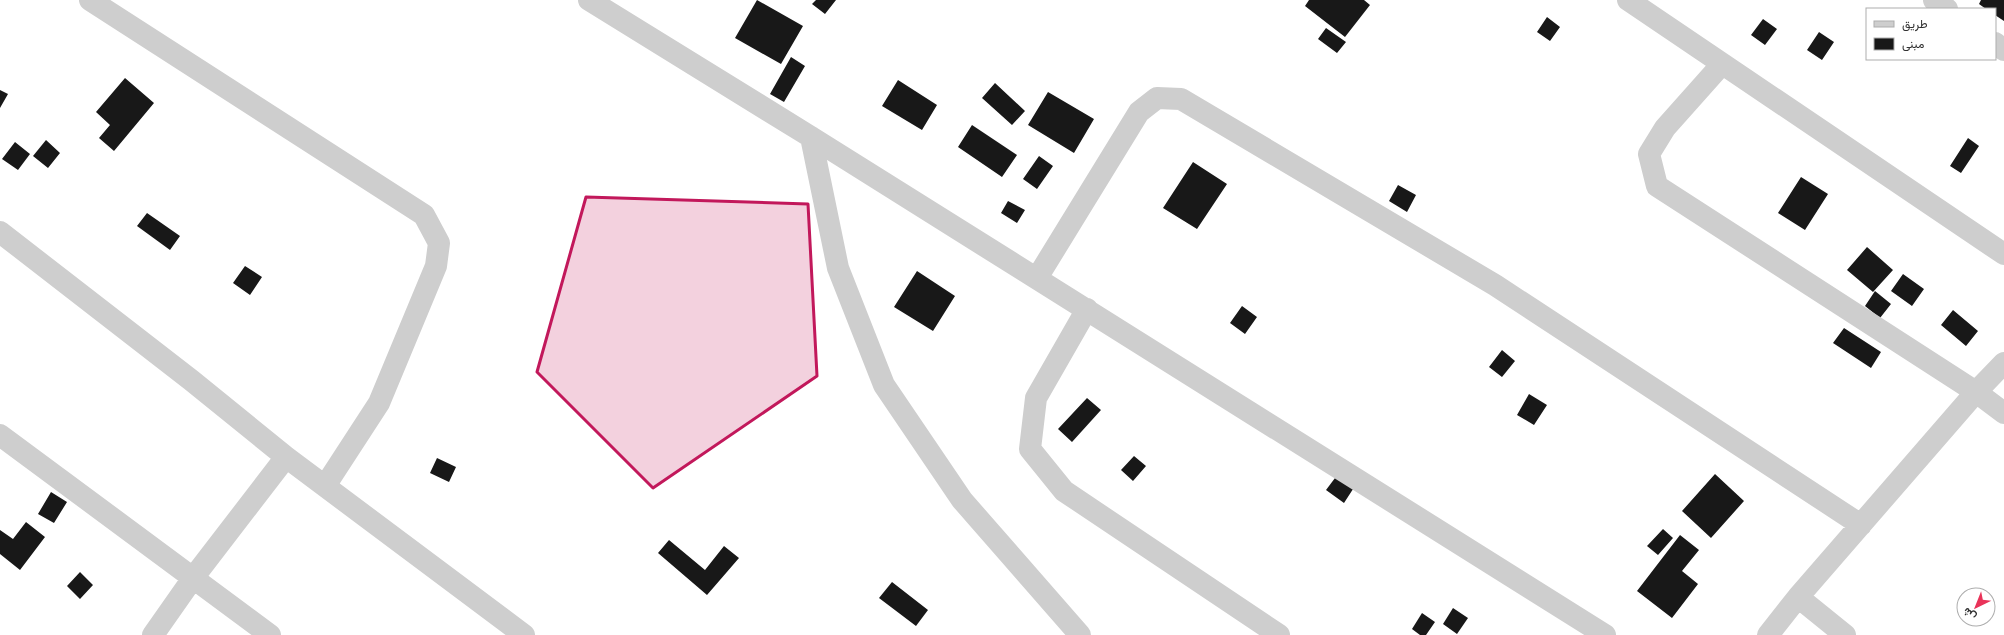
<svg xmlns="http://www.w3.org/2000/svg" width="2004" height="635" font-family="'Fira Sans Condensed',Vazirmatn,sans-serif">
  <rect width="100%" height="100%" fill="#fff"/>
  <!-- building -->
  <path fill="#181818" d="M757,0L803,26L781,64L735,38Z
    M816,0H836L825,14L812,4Z
    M1309,0H1364L1370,5L1345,37L1305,6Z
    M1981,0H2004V21L1995,15V9H1986L1979,4Z
    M1547,17L1560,27L1550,41L1537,32Z
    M1763,19L1777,29L1765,45L1751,35Z
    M1326,28L1346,42L1337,53L1318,39Z
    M1819,32L1834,42L1822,60L1807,50Z
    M791,57L805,66L784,102L770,94Z
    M125,78L154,103L114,151L99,138L110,125L96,112Z
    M898,80L937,105L922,130L882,106Z
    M995,83L1025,111L1012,125L982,98Z
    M0,90L8,94L0,108Z
    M1048,92L1094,119L1074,153L1028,125Z
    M972,125L1017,155L1002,177L958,147Z
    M1968,138L1979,146L1961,173L1950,166Z
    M46,140L60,153L48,168L33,156Z
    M15,142L30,154L18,170L2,159Z
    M1039,156L1053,166L1037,189L1023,179Z
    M1193,162L1227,184L1197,229L1163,208Z
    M1801,177L1828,194L1805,230L1778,213Z
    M1398,185L1416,195L1407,212L1389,201Z
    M1008,201L1025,210L1017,223L1001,213Z
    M147,213L180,236L170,250L137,226Z
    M1867,247L1893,270L1873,292L1847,270Z
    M245,266L262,277L250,295L233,283Z
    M917,271L955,296L933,331L894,307Z
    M1903,274L1924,289L1912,306L1891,291Z
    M1875,291L1891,304L1880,318L1865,306Z
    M1242,306L1257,317L1245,334L1230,323Z
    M1953,310L1978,331L1966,346L1941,325Z
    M1844,328L1881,352L1871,368L1833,343Z
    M1502,350L1515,361L1502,377L1489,367Z
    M1529,394L1547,405L1534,425L1517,415Z
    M1087,398L1101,410L1072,442L1058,429Z
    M1134,456L1146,466L1133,481L1121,470Z
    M437,458L456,467L449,482L430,473Z
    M1338,474L1355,486L1344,503L1326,490Z
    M1715,474L1744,501L1711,538L1682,511Z
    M51,492L67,502L54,523L38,514Z
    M26,522L45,537L20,570L0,554V530L13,539Z
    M1663,529L1673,538L1658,555L1647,546Z
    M1680,535L1699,550L1682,571L1698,584L1672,618L1637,591Z
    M669,540L705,570L724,546L739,558L707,595L658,553Z
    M80,572L93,585L80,599L67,586Z
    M892,582L928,610L916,626L879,598Z
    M1453,608L1468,618L1457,634L1443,624Z
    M1422,613L1435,622L1426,635H1420L1412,629Z"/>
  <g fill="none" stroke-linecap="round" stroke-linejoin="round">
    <!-- minor -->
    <path stroke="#cecece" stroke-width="22" d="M90,0L424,215L439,243L436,266L379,403L325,486
      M589,0L811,137L1605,635
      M1628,0L2004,254
      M1934,0L1947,9
      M1995,43L2004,50
      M1722,64L1665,128L1649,154L1657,186L1976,392L2004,413
      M811,137L838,268L884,385L962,500L1080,635
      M0,232L191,380L286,457L524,635
      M1037,278L1139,112L1157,98L1181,99L1495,285L1861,525
      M1087,309L1036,398L1030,449L1064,491L1279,635
      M0,435L270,635
      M1798,597L1845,635
      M153,635L193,578L286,457
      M1768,635L1798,597L1976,392L2004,363"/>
  </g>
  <!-- marked area -->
  <path fill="#c2185b" fill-opacity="0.2" stroke="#c2185b" stroke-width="3" stroke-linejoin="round" d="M586,197L808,204L817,376L653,488L537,372Z"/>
  <!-- legend -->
  <rect x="1866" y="8" width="130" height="52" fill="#ffffff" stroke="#adadad"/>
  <rect x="1874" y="21" width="20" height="6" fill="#cecece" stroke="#adadad"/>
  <text x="1902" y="28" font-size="12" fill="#313131">طريق</text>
  <rect x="1874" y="38" width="20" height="12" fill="#181818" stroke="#adadad"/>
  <text x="1902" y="48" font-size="12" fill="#313131">مبنى</text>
  <!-- north arrow -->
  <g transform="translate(1976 607) rotate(223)"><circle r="19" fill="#ffffff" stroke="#adadad"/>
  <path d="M0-3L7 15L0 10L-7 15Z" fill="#e93359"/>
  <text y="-6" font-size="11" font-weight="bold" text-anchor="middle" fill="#313131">ش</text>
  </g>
</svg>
